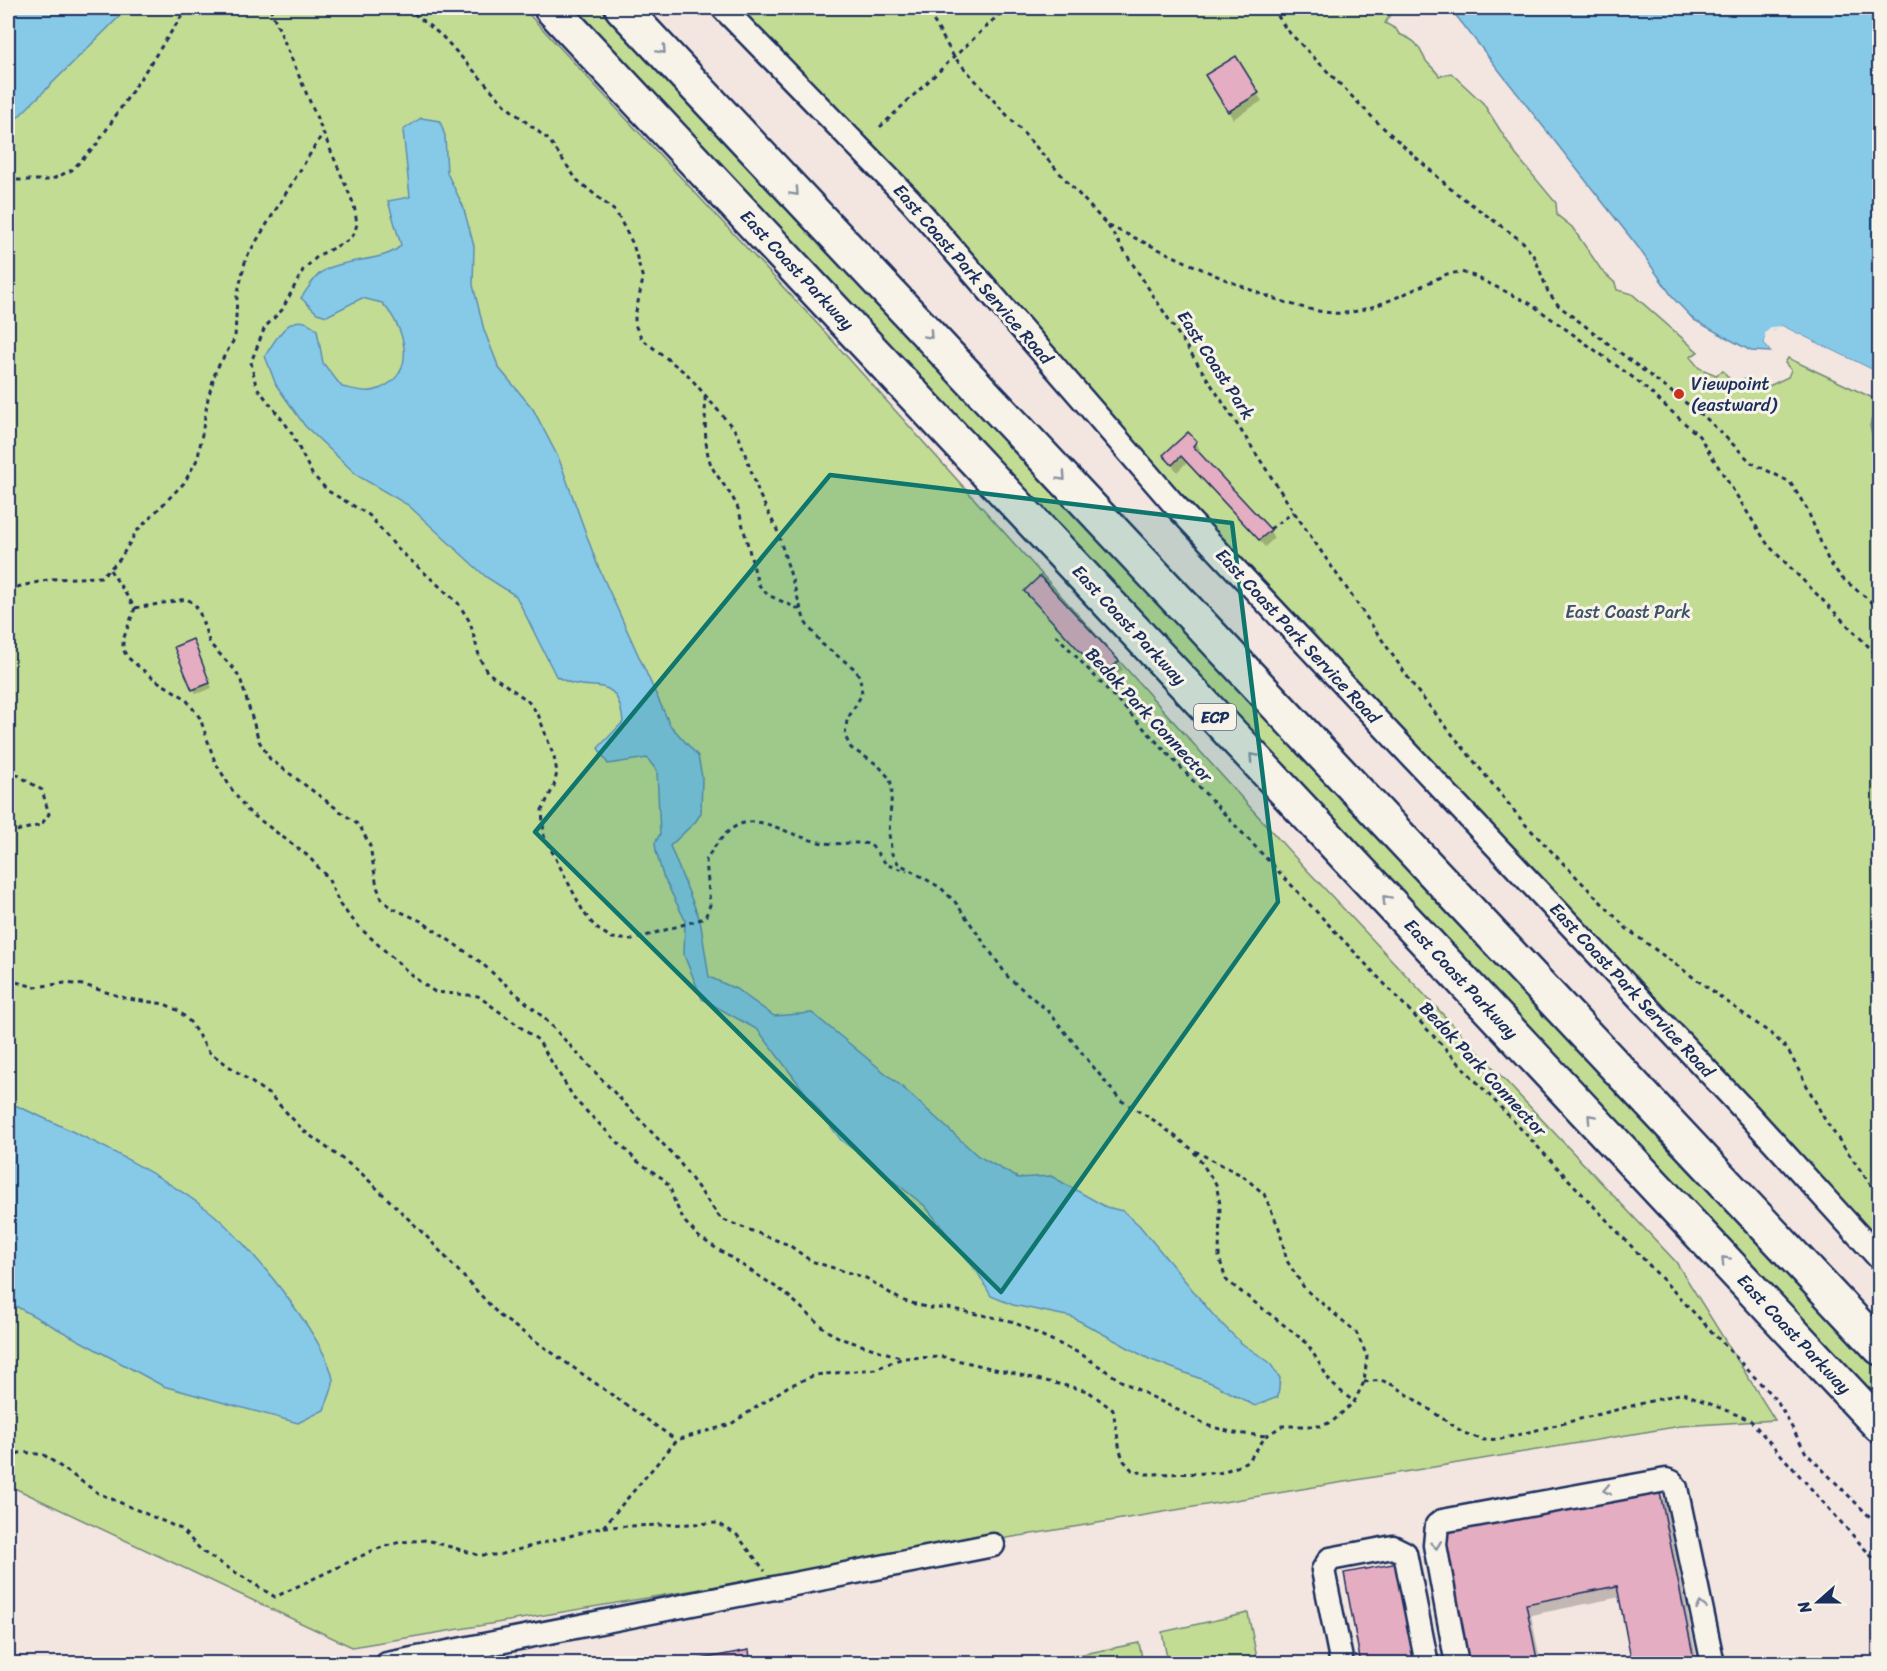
<svg xmlns="http://www.w3.org/2000/svg" width="1887" height="1671" font-family="Sriracha,sans-serif">
  <rect width="100%" height="100%" fill="#f3e5e0"/>
  <filter id="ink" filterUnits="userSpaceOnUse"><feTurbulence type="fractalNoise" baseFrequency=".0167" numOctaves="2"/><feDisplacementMap in="SourceGraphic" scale="12" xChannelSelector="R" yChannelSelector="G"/><feConvolveMatrix kernelMatrix="1 2 1 2 8 2 1 2 1" color-interpolation-filters="sRGB"/></filter>
  <g filter="url(#ink)">
    <!-- green -->
    <path fill="#c3dc93" stroke="#6f8678" stroke-width="1.5" d="M8,8H523L824,331L1292,854L1676,1262L1775,1420L1681,1426L352,1647L8,1485Z
      M571,8H603L1879,1369V1403Z
      M728,8H1395L1385,23L1396,29L1399,34C1419,42 1417,45 1426,61C1430,66 1436,70 1439,76L1451,73L1483,103L1516,155L1556,203L1557,215L1572,227L1602,271L1615,283L1617,290L1632,294L1698,352L1690,357L1699,368L1716,375L1723,371L1733,383L1749,378L1759,386L1767,384L1769,386L1788,377L1791,370L1785,363L1788,358L1877,400L1870,426L1880,462L1879,1246L1143,471Z
      M1248,1613L1258,1663H1168L1162,1632Z
      M1139,1643L1143,1663H1039Z"/>
    <!-- water -->
    <path fill="#87cae8" stroke="#5c8cb1" stroke-width="1.5" d="M8,8H128L8,127Z
      M1450,8H1879V373L1782,326L1766,333L1765,344L1771,352L1751,351L1694,320L1674,299L1638,247Z
      M421,118L440,121L445,136L447,173L463,206L474,246L473,285L484,330L499,368L533,409L559,459L597,564L670,725L698,756L702,777L701,813L696,821L670,846L700,920L709,977L736,989L774,1016L812,1013L901,1086L978,1156L1018,1178L1051,1176L1106,1207L1123,1211L1139,1225L1214,1316L1241,1343L1269,1362L1280,1378L1278,1397L1255,1406L1214,1384L1149,1359L1072,1317L1013,1305L991,1296L978,1273L925,1206L841,1140L758,1030L702,999L684,955L685,920L663,876L656,851L655,843L660,834L657,771L647,758L608,764L598,748L623,722C617,667 590,698 556,676L516,596L486,577L408,505L358,476L305,426L276,385L265,356C277,337 293,306 317,330L323,363L342,387C353,389 368,394 379,389C419,373 405,327 382,303L362,298L327,316L317,313L301,298C307,290 314,277 322,272C342,258 388,262 401,245L388,201L410,197L403,130Z
      M8,1102C76,1132 147,1165 208,1210C241,1234 328,1340 333,1380C334,1388 327,1401 324,1410L298,1423L163,1386L8,1302Z"/>
    <!-- pier -->
    <path fill="#f3e5e0" d="M1782,326L1879,373L1880,376L1782,329L1774,330L1768,335V343L1774,353L1771,352L1765,344V333L1772,327Z"/>
    <!-- shadow -->
    <path fill="#0003" d="M1235,58L1262,101L1233,119L1207,76Z
      M1196,442L1200,450L1197,453L1270,531L1274,538L1265,547L1186,463L1177,472L1165,455Z
      M1025,591L1118,662L1123,669L1108,683Z
      M195,646L212,688L196,694L176,648Z
      M1658,1490L1665,1501L1698,1664H1634L1620,1597L1531,1615L1541,1664H1469L1443,1533Z
      M748,1651L754,1664H683Z"/>
    <!-- building -->
    <path fill="#e5adc1" stroke="#1b2f5e" stroke-width="1.5" d="M1236,56L1259,93L1228,112L1205,75Z
      M1188,432L1197,441L1193,446L1271,530L1259,540L1181,456L1172,465L1163,455Z
      M1040,576L1119,661L1103,676L1024,591Z
      M193,639L210,683L192,690L174,647Z
      M1659,1488L1695,1664H1632L1617,1586L1526,1604L1538,1664H1468L1441,1532Z
      M1398,1563L1417,1664H1361L1344,1573Z
      M749,1650L751,1664H675Z"/>
    <g fill="none" stroke-linecap="round" stroke-linejoin="round">
      <defs>
        <path id="minor" d="M723,8L910,200L1172,502L1749,1115L1880,1259
          M387,1664L993,1545
          M1342,1664L1323,1570L1330,1559L1393,1547L1405,1553L1427,1664
          M1457,1664L1435,1545L1437,1525L1442,1521L1666,1480L1672,1482L1676,1488L1713,1664"/>
        <path id="highway" d="M551,8L1880,1426
          M622,8L1880,1348"/>
      </defs>
      <!-- minor casing -->
      <use href="#minor" stroke="#1b2f5e" stroke-width="27"/>
      <!-- highway casing -->
      <use href="#highway" stroke="#1b2f5e" stroke-width="38"/>
      <!-- path -->
      <path stroke="#1b2f5e" stroke-width="3" stroke-dasharray="4.5 4.5" stroke-linecap="butt" d="M270,8L354,205L357,224L354,234L347,241L319,255L303,270L282,310L265,327L251,362L256,386L290,430L312,474L328,491L369,515L397,548L458,603L470,622L480,659L487,672L527,700L538,714L554,757L557,772L554,786L542,810L544,836L584,913L596,928L612,938L632,940L705,918L710,905L706,860C745,795 767,830 819,842C836,846 853,841 870,844L887,865L907,871
        M407,8L442,36L507,107L549,140L577,180L616,212L633,244L643,279L635,316V325L642,339L688,375L738,434L760,496L777,530L805,622L822,644L855,669L860,677L862,694L847,720L845,736L851,748L878,765L890,779L892,788L889,834L892,854L898,863L941,888L956,903L1008,977L1049,1012L1120,1100L1155,1121L1193,1150L1243,1176L1264,1194L1279,1228L1287,1261L1305,1289L1356,1332L1367,1356L1364,1382L1354,1402L1333,1421L1321,1426H1282L1266,1436L1250,1459L1239,1466L1219,1473L1146,1474L1132,1470L1124,1461L1120,1451L1113,1410L1088,1391L944,1357L903,1358L875,1369L815,1375L787,1387L731,1424L677,1440L603,1527
        M921,8L933,20L954,57L1108,226L1294,512L1418,692L1524,823L1627,929L1774,1036L1788,1050L1825,1120L1880,1198
        M1273,8L1286,29L1376,121L1452,190L1523,242L1535,258L1548,292L1559,306L1707,419L1752,463L1790,482L1807,509L1829,562L1842,578L1880,609
        M880,127L1006,8
        M8,180H50L72,170L97,144L187,8
        M1109,226C1161,249 1292,318 1345,313C1379,309 1416,288 1447,274L1461,272L1474,276L1531,304L1635,379L1699,436L1768,545L1880,658
        M705,397C706,418 703,448 712,467C720,482 733,494 739,511L758,584L768,595L801,610
        M1270,529L1294,512
        M110,570L135,608
        M8,589L52,579L101,577L120,559L136,532L184,483L198,458L208,398L216,370L235,338L237,296L246,258L323,133
        M135,608L187,599L195,604L200,614L210,644L235,670L241,681L259,741L270,759L360,826L370,846L377,887L382,899L390,907L421,921L479,961L545,1019L677,1159L721,1219L789,1245L811,1261L866,1278L901,1300L929,1308H948L1011,1321L1081,1354L1121,1381L1209,1426L1235,1433L1266,1436
        M135,608L123,640V649L127,657L154,679L185,698L200,718L215,762L234,793L248,811L308,856L328,878L340,905L360,928L416,979L435,992L478,996L538,1040L576,1101L637,1161L662,1178L670,1187L675,1203L685,1222L699,1237L785,1293L827,1331L842,1339L903,1358
        M1056,635L1778,1402L1806,1453L1880,1527
        M8,769L42,790L49,814L41,825L8,833
        M8,980L35,987L65,983L84,985L128,999L165,1004L179,1011L190,1022L209,1052L271,1096L304,1131L360,1172L427,1237L500,1316L676,1440
        M1194,1152L1216,1184L1220,1204L1219,1257L1226,1280L1307,1343L1331,1383L1354,1402
        M1364,1382L1381,1380L1395,1386L1464,1433L1484,1440L1501,1439L1683,1393L1750,1420L1880,1566
        M8,1456L23,1452L44,1455L98,1493L181,1529L203,1552L275,1597L374,1550L400,1542L427,1540L478,1555H498L603,1527L718,1523L737,1535L765,1571"/>
      <!-- minor -->
      <use href="#minor" stroke="#f7f3e8" stroke-width="22"/>
      <!-- highway -->
      <use href="#highway" stroke="#f7f3e8" stroke-width="33"/>
    </g>
    <!-- one-way arrows -->
    <defs><path id="oneway-chevron" d="M-2-3.5L2.5 0L-2 3.5" fill="none" stroke-width="1.6" stroke-linecap="round" stroke-linejoin="round" transform="scale(1.5)"/></defs>
    <g stroke="#8991a3">
      <use href="#oneway-chevron" transform="translate(662 50) rotate(47)"/>
      <use href="#oneway-chevron" transform="translate(795 192) rotate(47)"/>
      <use href="#oneway-chevron" transform="translate(929 335) rotate(47)"/>
      <use href="#oneway-chevron" transform="translate(1062 477) rotate(47)"/>
      <use href="#oneway-chevron" transform="translate(1253 757) rotate(-133)"/>
      <use href="#oneway-chevron" transform="translate(1386 899) rotate(-133)"/>
      <use href="#oneway-chevron" transform="translate(1591 1118) rotate(-133)"/>
      <use href="#oneway-chevron" transform="translate(1725 1260) rotate(-133)"/>
      <use href="#oneway-chevron" transform="translate(1607 1490) rotate(169)"/>
      <use href="#oneway-chevron" transform="translate(1436 1545) rotate(83)"/>
      <use href="#oneway-chevron" transform="translate(1701 1606) rotate(-102)"/>
    </g>
  </g>
  <!-- marked area -->
  <path fill="#0f766e" fill-opacity="0.2" stroke="#0f766e" stroke-width="4.5" stroke-linejoin="round" d="M830,475L1232,523L1278,902L1001,1292L535,832Z"/>
  <!-- markers -->
  <circle fill="#c8321e" stroke="#f7f3e8" stroke-width="2" cx="1679" cy="394" r="6"/>
  <g text-anchor="middle" dominant-baseline="central" stroke-width="6" stroke-linejoin="round" paint-order="stroke">
    <!-- shield labels -->
    <rect fill="#f7f3e8" stroke="#5d6a87" stroke-width="1.5" x="1194" y="704" width="42" height="26" rx="4.5"/>
    <g font-size="16" font-weight="bold" fill="#1b2f5e">
      <text x="1215" y="717">ECP</text>
    </g>
    <!-- street labels -->
    <g font-size="18" fill="#1b2f5e" stroke="#f7f3e8">
      <text transform="translate(797 270) rotate(47)">East Coast Parkway</text>
      <text transform="translate(973 274) rotate(49)">East Coast Park Service Road</text>
      <text transform="translate(1216 365) rotate(57)">East Coast Park</text>
      <text transform="translate(1129 625) rotate(47)">East Coast Parkway</text>
      <text transform="translate(1298 636) rotate(47)">East Coast Park Service Road</text>
      <text transform="translate(1149 715) rotate(47)">Bedok Park Connector</text>
      <text transform="translate(1461 979) rotate(47)">East Coast Parkway</text>
      <text transform="translate(1632 990) rotate(47)">East Coast Park Service Road</text>
      <text transform="translate(1483 1069) rotate(47)">Bedok Park Connector</text>
      <text transform="translate(1794 1334) rotate(47)">East Coast Parkway</text>
    </g>
    <!-- poi labels -->
    <g font-size="18" fill="#1b2f5e" stroke="#f7f3e8" text-anchor="start">
      <text x="1691" y="384">Viewpoint<tspan x="1691" dy="21">(eastward)</tspan></text>
    </g>
    <!-- park labels -->
    <g font-size="18" fill="#3d5269" stroke="#f7f3e8">
      <text x="1628" y="612">East Coast Park</text>
    </g>
  </g>
  <!-- margin -->
  <rect width="1887" height="1671" fill="none" stroke="#f7f3e8" stroke-width="30"/>
  <rect x="15" y="15" width="1857" height="1641" fill="none" stroke="#1b2f5e" stroke-width="2" filter="url(#ink)"/>
  <!-- north arrow -->
  <g transform="translate(1818 1602) rotate(249)" stroke="#f7f3e8" stroke-width="4.5" paint-order="stroke">
  <path d="M0-4.5L10 22L0 15L-10 22Z" fill="#1b2f5e"/>
  <text y="-9" font-size="16" font-weight="bold" text-anchor="middle" fill="#1b2f5e">N</text>
  </g>
</svg>
